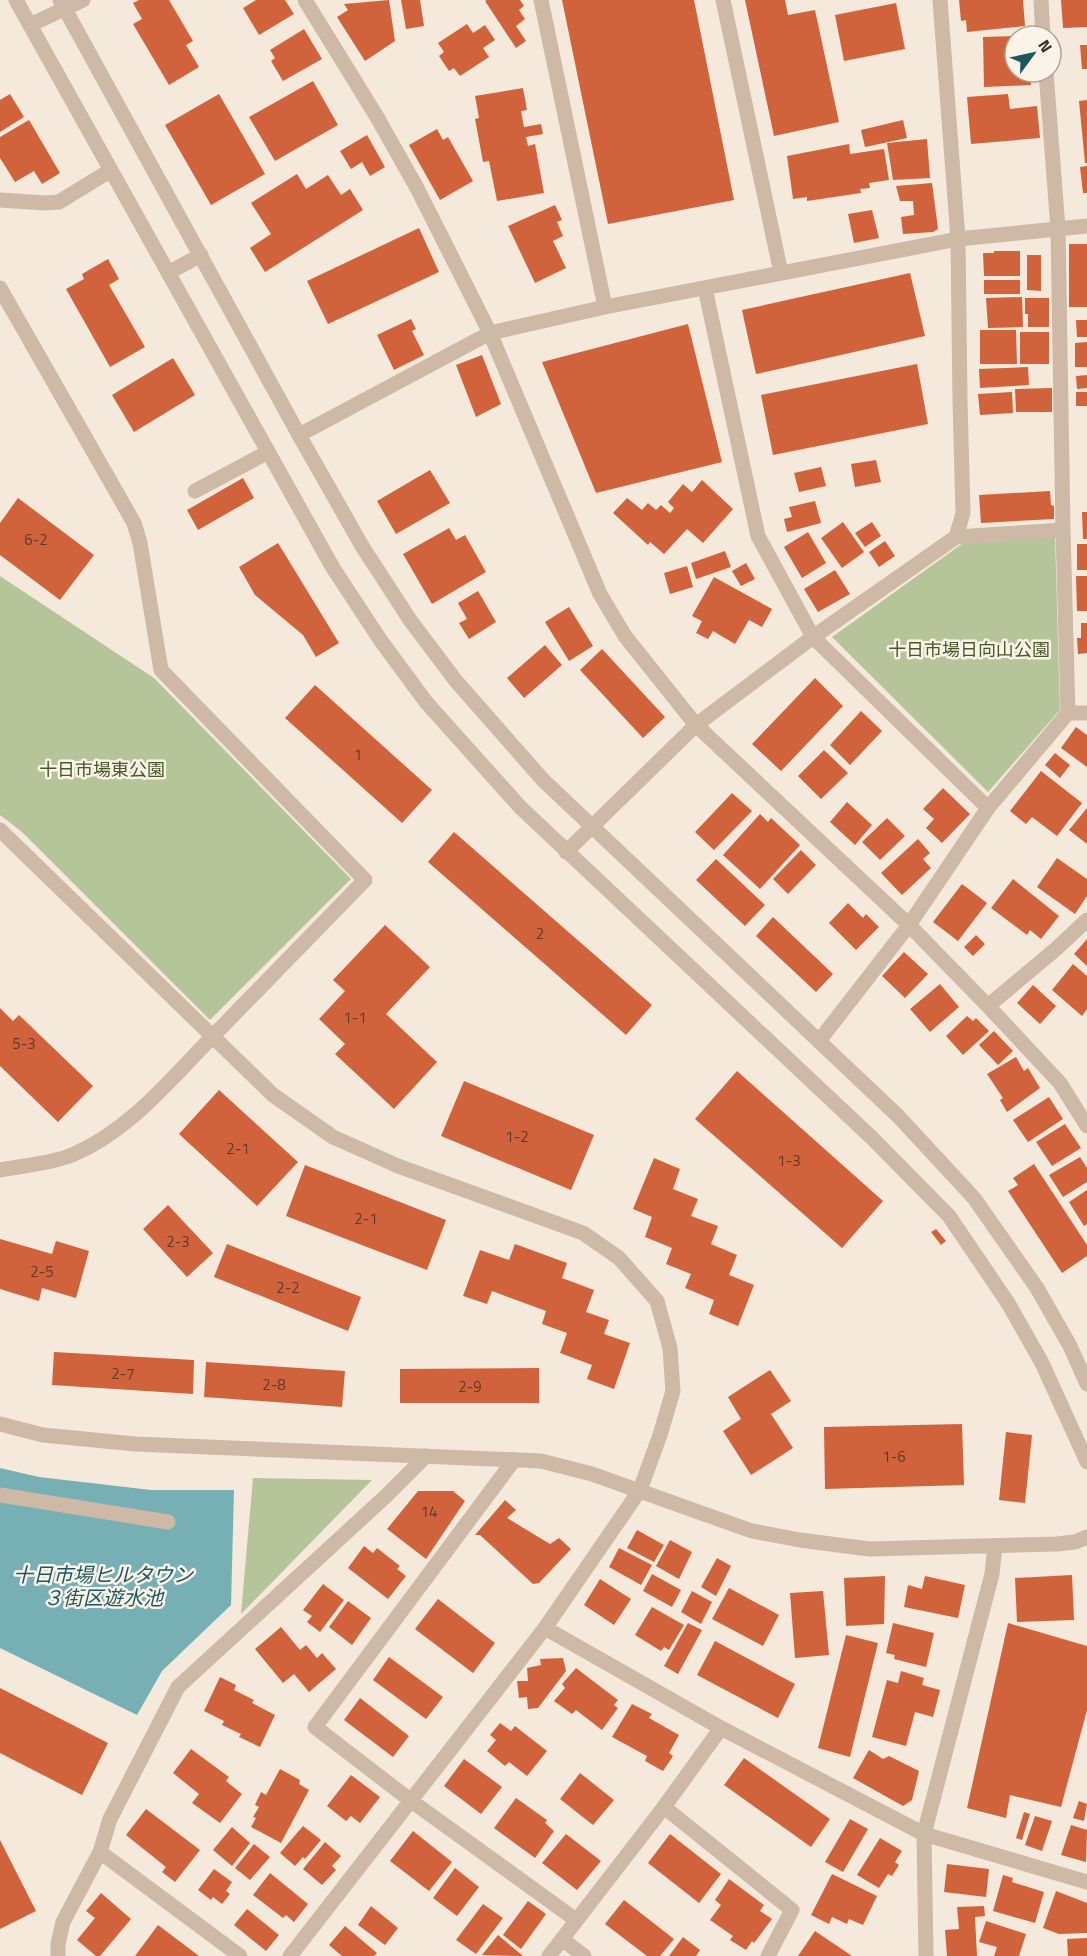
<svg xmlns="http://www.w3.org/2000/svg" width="1087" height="1956" font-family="'Titillium Web','Noto Sans JP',sans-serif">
  <rect width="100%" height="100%" fill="#f4e9db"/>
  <!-- green -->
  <path fill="#b5c599" d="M1055,535L1060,710L988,792L832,637L966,541Z
    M0,576L154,678L351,879L210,1020L22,832L0,815Z
    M253,1478L372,1480L241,1614Z"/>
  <!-- water -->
  <path fill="#77b0b4" d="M0,1468L39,1477L151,1490H234L231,1605L162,1671L137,1715L0,1648Z"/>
  <!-- building -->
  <path fill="#d1633c" d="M139,0H169L193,41L186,45L199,67L169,85L133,24L142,19L133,3Z
    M256,0H285L294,14L259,35L243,8Z
    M389,0L395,41L365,61L337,17L348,10L344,4Z
    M401,0H420L424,26L406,29Z
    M487,0H520L524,6L519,10L525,19L516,26L526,41L516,48L485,1Z
    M562,0H694L734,200L608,224Z
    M745,0H785L788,15L815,10L839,122L774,136Z
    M959,0H1023L1025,26L967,32L966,20L961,21Z
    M1061,0H1087V27L1063,28Z
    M896,3L905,49L844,61L835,15Z
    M467,24L473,33L485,25L495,40L483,48L489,57L460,76L454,68L449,71L439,56L444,52L438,43Z
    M304,29L322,59L283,81L271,61L275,58L270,50Z
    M1015,36V72H1031V85L984,87L983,37Z
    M1080,45H1087V69H1082Z
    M313,81L338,125L275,161L249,117Z
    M523,88L527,110L521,111L524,127L541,124L543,134L526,137L528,146L535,144L544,193L497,201L489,161L483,162L475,119L479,118L475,96Z
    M10,94L24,117L0,132V100Z
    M219,94L265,174L211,205L165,125Z
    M1008,94L1010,109L1037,106L1040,138L971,144L967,97Z
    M1087,100V163H1085L1079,101Z
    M29,120L60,173L42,184L34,171L15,182L0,158V137Z
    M903,120L907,138L865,147L861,130Z
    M437,129L443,140L448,137L473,181L440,200L409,145Z
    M367,135L385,167L370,176L362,162L351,169L340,151Z
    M927,139L930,178L893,180L887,143Z
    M849,144L850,154L884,149L889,180L869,183L870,188L860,189L861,193L807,201V197L793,199L787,156Z
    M1087,166V193H1083L1080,167Z
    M297,174L306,189L328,175L341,195L350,189L363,210L265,272L250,248L271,234L251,203Z
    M932,183L938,229L933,232L903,234L901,217L914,215L913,201H900L896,186Z
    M555,205L562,220L557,222L563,236L553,241L566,268L535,283L508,226Z
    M872,210L879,238L854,243L848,214Z
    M419,228L439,272L328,324L307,281Z
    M1069,244H1087V307H1069Z
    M994,251H1020V276H984L983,253H994Z
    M1027,255H1041V291L1027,290Z
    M108,259L119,279L109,285L145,347L110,367L66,289L84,279L82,274Z
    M910,273L925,336L756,374L742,310Z
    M984,280H1020V294H984Z
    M1022,297L1023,327L988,328L986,298Z
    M1025,298H1049V327H1028V314H1025Z
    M411,319L416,329L412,331L424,355L394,370L377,335Z
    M1076,320H1087V337H1077Z
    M688,324L722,462L596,493L542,362Z
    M980,330H1016L1017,364H980Z
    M1020,332H1049V364H1020Z
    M1087,342V367H1075V343Z
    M482,355L501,404L476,417L456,365Z
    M173,358L195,395L134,432L112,395Z
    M917,364L928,424L773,455L761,395Z
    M1028,367L1029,385L980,388L979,369Z
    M1087,375V388L1077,389L1076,376Z
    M1052,388V412H1016L1015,389Z
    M1012,392L1013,413L980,415L978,394Z
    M1076,392H1087V406H1076Z
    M876,460L881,482L855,487L851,464Z
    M821,467L826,486L799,492L794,473Z
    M430,470L450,503L396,534L377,501Z
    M243,478L254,498L198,530L187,510Z
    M702,480L733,509L703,543L687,529L664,554L650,542L648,545L613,513L627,498L642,510L648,503L656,510L661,505L670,513L674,508L668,502L683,484L692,492Z
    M1050,491L1051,505L1054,506V519L981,523L979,495Z
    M18,498L94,555L60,600L0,555V523Z
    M815,501L821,523L787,532L784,519L792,517L789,507Z
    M1082,512H1087V539H1083Z
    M843,522L864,552L842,568L821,538Z
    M872,522L881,536L865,547L855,533Z
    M449,528L456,540L465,535L486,572L432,604L403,554Z
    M808,532L826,563L802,578L784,547Z
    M885,541L895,556L879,567L869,552Z
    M278,543L339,643L316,657L303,635L255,595L239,567Z
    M1077,544H1087V570H1077Z
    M725,551L731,567L696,579L691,563Z
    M746,563L755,579L741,586L732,571Z
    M687,566L693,587L670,594L664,573Z
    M835,570L850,594L818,612L804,589Z
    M1076,576H1087V611H1077Z
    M714,577L772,609L762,627L749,620L735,644L713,631L708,639L696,633L702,621L692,616Z
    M478,591L496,622L469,639L459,623L467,619L458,603Z
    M569,607L593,646L569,661L545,622Z
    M1081,623H1087V653L1078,654L1077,638H1081Z
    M545,645L562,665L524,698L507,678Z
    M602,649L665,717L643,738L580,670Z
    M815,678L843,706L781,771L752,744Z
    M315,685L432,790L402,823L285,718Z
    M861,711L882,731L850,765L830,745Z
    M1076,727L1087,735V767L1061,748Z
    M824,750L848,773L821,799L798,776Z
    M1055,753L1070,765L1060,778L1045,765Z
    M1041,771L1082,803L1057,836L1032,817L1026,824L1010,811Z
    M943,788L970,814L942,843L926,828L934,819L923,809Z
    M732,793L752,811L714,850L695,832Z
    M847,802L872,825L855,845L830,822Z
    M1087,808V844L1069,830Z
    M760,814L768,822L771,818L800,845L760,889L723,855Z
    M887,818L905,836L880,860L862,842Z
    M454,832L652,1005L626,1035L428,862Z
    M918,839L930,853L923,859L931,868L902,895L881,873Z
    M801,850L816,865L788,894L773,879Z
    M1057,858L1087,879V896L1075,914L1037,887Z
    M716,859L765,905L745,926L696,880Z
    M1013,879L1059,916L1041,939L1030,930L1027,935L991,908Z
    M962,884L987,903L958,941L933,922Z
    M848,903L863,918L866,914L879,927L856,950L829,923Z
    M773,917L833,974L816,992L756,936Z
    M385,925L430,967L386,1014L437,1062L394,1109L335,1054L345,1044L319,1019L345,991L333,980Z
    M976,935L985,944L973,956L964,947Z
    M1087,939V966L1074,954Z
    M904,952L928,974L905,998L882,976Z
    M1073,964L1087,976V1009L1082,1016L1052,990Z
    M940,984L959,1007L930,1032L910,1009Z
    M1033,985L1056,1006L1040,1024L1017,1003Z
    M0,1008L13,1021L19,1015L93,1086L58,1122L0,1066Z
    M967,1016L973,1021L976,1018L989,1031L963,1055L946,1036Z
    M994,1031L1013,1051L998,1065L979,1045Z
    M1016,1057L1024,1071L1028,1068L1040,1088L1007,1112L1000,1100L1003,1098L987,1074Z
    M737,1071L883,1201L842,1248L695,1119Z
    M464,1081L594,1135L571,1190L441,1136Z
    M219,1090L298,1162L257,1206L179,1134Z
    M1049,1097L1063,1119L1028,1142L1013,1120Z
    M1065,1124L1081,1148L1052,1166L1036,1142Z
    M1080,1157L1087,1168V1182L1063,1197L1049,1175Z
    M654,1158L680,1169L673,1189L698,1199L691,1216L718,1226L711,1244L737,1255L729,1275L754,1285L738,1326L709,1314L714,1300L685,1288L691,1274L666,1264L672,1248L645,1237L652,1217L633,1209Z
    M1034,1164L1087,1245V1256L1062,1273L1008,1191L1018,1185L1013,1178Z
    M305,1165L446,1220L427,1270L286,1216Z
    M1087,1190V1224L1084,1226L1069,1202Z
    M168,1205L213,1253L187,1277L143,1229Z
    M936,1229L946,1241L941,1245L931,1232Z
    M0,1239L52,1254L56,1241L89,1251L76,1298L42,1288L39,1301L0,1289Z
    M227,1244L361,1297L348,1331L214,1277Z
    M515,1244L567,1263L562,1278L594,1290L586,1312L609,1320L604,1334L630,1343L614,1389L587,1379L592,1365L560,1353L567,1333L542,1324L546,1311L492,1291L487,1304L463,1296L480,1250L509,1260Z
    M54,1352L194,1360L193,1394L52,1385Z
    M206,1362L345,1371L342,1407L204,1397Z
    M539,1368V1403H400V1369Z
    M770,1370L791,1401L771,1414L793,1448L751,1475L723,1431L741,1419L728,1397Z
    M962,1424L964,1485L825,1489L824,1427Z
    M1006,1432L1032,1435L1025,1503L999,1500Z
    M418,1491H453L465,1501L426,1559L387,1529Z
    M505,1500L516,1510L507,1518L550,1544L559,1538L571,1549L539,1583L533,1584L480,1535H475Z
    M637,1530L664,1545L654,1562L627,1548Z
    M670,1540L692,1552L679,1579L656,1566Z
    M364,1546L373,1553L377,1548L400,1566L397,1569L406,1576L388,1599L348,1568Z
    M619,1548L652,1565L641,1585L609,1567Z
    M717,1558L731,1566L716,1596L701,1587Z
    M652,1574L681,1590L672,1607L643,1591Z
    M1072,1575L1074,1620L1017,1622L1015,1578Z
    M885,1576L884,1624L846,1626L844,1578Z
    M925,1576L965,1585L958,1618L904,1607L908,1585L922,1589Z
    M600,1579L631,1599L614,1625L584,1605Z
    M323,1584L344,1600L320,1632L307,1622L312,1616L303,1610Z
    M729,1588L779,1615L763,1646L712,1619Z
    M692,1591L712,1602L701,1624L681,1612Z
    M823,1591L829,1655L795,1658L790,1593Z
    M438,1599L495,1643L473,1673L415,1629Z
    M348,1601L371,1618L352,1645L329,1627Z
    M652,1607L684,1625L669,1650L664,1647L661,1651L635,1635Z
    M688,1623L702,1630L678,1674L664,1666Z
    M893,1623L934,1633L926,1667L894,1659L895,1655L886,1653Z
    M1008,1623L1087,1646V1710L1061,1807L1010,1795L1006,1818L967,1808Z
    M281,1627L300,1650L306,1645L317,1658L322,1653L336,1669L309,1692L294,1674L283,1683L255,1649Z
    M846,1635L878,1643L850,1757L818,1748Z
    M715,1641L795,1684L778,1718L697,1675Z
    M389,1657L443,1697L426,1719L373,1680Z
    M563,1658L566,1671L538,1708L528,1709L527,1697L519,1698L517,1681H528L527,1668L541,1665L540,1659Z
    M576,1668L618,1700L614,1705L618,1708L602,1730L576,1710L572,1714L554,1701L565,1688L562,1684Z
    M901,1671L924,1678L922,1685L940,1690L933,1717L915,1712L906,1746L872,1737L887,1680L898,1683Z
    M220,1677L236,1685L234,1690L254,1700L252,1703L275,1715L260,1747L239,1737L241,1734L222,1725L224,1721L204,1711Z
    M0,1688L108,1743L82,1795L0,1753Z
    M360,1698L409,1736L393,1757L344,1720Z
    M632,1704L652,1714L649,1718L679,1735L669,1753L673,1756L663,1771L645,1761L647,1756L612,1737Z
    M500,1723L511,1731L515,1726L547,1751L527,1776L509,1762L505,1766L487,1751L496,1740L490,1735Z
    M191,1749L229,1777L226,1781L242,1794L220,1823L192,1803L199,1794L173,1773Z
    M869,1750L883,1759L889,1756L919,1771L912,1800L903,1806L853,1778Z
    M744,1758L830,1819L811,1847L724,1785Z
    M464,1759L502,1787L481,1814L444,1786Z
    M280,1769L300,1780L299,1784L309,1790L281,1843L251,1827L256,1818L253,1817L259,1807L255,1805L261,1792L266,1795Z
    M580,1773L614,1800L593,1825L560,1799Z
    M351,1775L380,1797L360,1823L351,1816L346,1821L327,1806Z
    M516,1798L547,1820L545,1823L554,1831L535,1858L494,1828Z
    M1079,1801L1087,1804L1084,1821L1073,1818Z
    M146,1809L200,1850L175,1882L162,1872L166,1867L126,1835Z
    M1024,1812L1030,1814L1022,1840L1016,1838Z
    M1035,1816L1052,1821L1042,1851L1025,1845Z
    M850,1819L868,1829L843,1872L825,1862Z
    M1071,1825L1087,1830L1086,1862L1061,1855Z
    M303,1826L321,1840L305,1859L303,1857L295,1866L280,1853Z
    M232,1827L250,1843L232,1866L213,1850Z
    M413,1831L452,1862L429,1891L390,1861Z
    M566,1834L601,1861L577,1890L542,1863Z
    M670,1834L721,1874L699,1903L648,1863Z
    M880,1838L902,1851L895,1862L899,1865L892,1876L888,1874L879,1888L857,1875Z
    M0,1840L36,1911L0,1929Z
    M325,1842L341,1856L332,1866L336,1870L322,1885L303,1869Z
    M254,1844L270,1857L250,1880L235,1868Z
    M947,1864L989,1869L986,1897L944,1892Z
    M455,1868L479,1887L457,1916L433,1898Z
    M214,1869L232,1882L226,1891L230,1894L222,1904L213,1897L211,1900L198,1890Z
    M270,1873L308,1904L294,1922L286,1915L283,1918L253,1895Z
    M832,1874L877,1896L863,1925L849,1919L847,1924L832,1917L829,1924L811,1915Z
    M1003,1875L1013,1878L1012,1882L1044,1892L1035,1923L993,1911Z
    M729,1879L764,1905L760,1911L772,1919L754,1943L752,1941L746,1950L730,1940L733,1936L710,1920L721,1905L715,1900Z
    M1056,1891L1087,1903V1933L1059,1934L1043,1928Z
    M101,1893L131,1919L100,1956H96L77,1940L95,1918L86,1911Z
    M624,1900L674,1939L660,1956H647L605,1924Z
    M528,1901L546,1914L521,1949L503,1935Z
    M483,1904L503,1918L476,1954L456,1940Z
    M371,1906L398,1928L385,1945L358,1925Z
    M984,1906L985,1916L975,1917L977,1956H947L945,1930L959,1929L957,1907Z
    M247,1909L279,1935L266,1951L234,1925Z
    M986,1921L1026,1934L1019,1956H994L997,1947L979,1942Z
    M158,1925L199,1956H135Z
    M345,1926L377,1953L374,1956H342L329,1945Z
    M815,1931L852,1956H798Z
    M498,1935L523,1956L482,1955Z
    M683,1937L700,1950L696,1956H669Z
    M1087,1938V1956H1068L1067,1939Z"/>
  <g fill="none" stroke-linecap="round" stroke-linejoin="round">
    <!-- service -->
    <path stroke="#cdb9a5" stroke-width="15" d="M195,491L268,452
      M0,1495L168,1522"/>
    <!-- pedestrian -->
    <path stroke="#cdb9a5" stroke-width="15" d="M1041,0L1043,36
      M1046,72L1058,229L1063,530L1068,713
      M956,537L1063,530"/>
    <!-- minor -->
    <path stroke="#cdb9a5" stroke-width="15" d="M305,0L377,117L417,188L490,333L600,594L625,636L696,725L909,925L988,1006L1060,1083L1087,1126
      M541,0L605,307
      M723,0L781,273
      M30,25L83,0
      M0,288L134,523L140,543L161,670L365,880L212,1037
      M705,288L758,536L813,637L988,808
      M299,435L490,333L605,307L958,239L1087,226
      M566,852L696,725L813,637L956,537L963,513L960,401L958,239L940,0
      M988,1006L1056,949L1087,920
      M819,1041L909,925L988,808L1068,713H1087
      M514,1460L315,1727L410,1800L576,1920
      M545,1628L721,1728L924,1834L1087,1882
      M664,1807L792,1910L768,1956
      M100,1852L240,1956
      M562,1939L584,1956
      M58,1956V1944L63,1922L100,1852L110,1819L178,1687L386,1496L426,1456
      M290,1956L545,1628L640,1490
      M549,1956L664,1807L721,1728"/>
    <!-- tertiary -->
    <path stroke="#cdb9a5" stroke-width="15" d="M16,0L333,568L381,641L426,702L520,807L872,1138L949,1216L1008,1303L1042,1363L1087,1462
      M60,0L299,435L362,546L410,620L456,681L543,780L898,1116L974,1198L1037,1288L1070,1346L1087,1384
      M0,200L46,203L59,202L111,170
      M168,273L201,255
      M0,830L273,1095L333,1137L398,1166L583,1233L619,1258L657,1301L670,1348L673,1391L660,1435L640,1490
      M0,1170C21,1166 54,1163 72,1155C129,1131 170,1080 212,1037
      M0,1424L43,1435L135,1444L541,1461L592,1474L752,1531L800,1540L869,1549L1057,1544L1075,1542L1087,1537
      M926,1956L924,1834L992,1574L995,1546"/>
  </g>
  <g text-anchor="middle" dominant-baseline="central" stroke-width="5" stroke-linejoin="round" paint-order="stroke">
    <!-- number labels -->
    <g font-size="15" fill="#5f3a2c">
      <text x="36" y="539">6-2</text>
      <text x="358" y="754">1</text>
      <text x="540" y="933">2</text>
      <text x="355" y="1017">1-1</text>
      <text x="24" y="1043">5-3</text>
      <text x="517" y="1136">1-2</text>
      <text x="238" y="1148">2-1</text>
      <text x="789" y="1160">1-3</text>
      <text x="366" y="1218">2-1</text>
      <text x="178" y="1241">2-3</text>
      <text x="42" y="1271">2-5</text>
      <text x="288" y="1287">2-2</text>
      <text x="123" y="1373">2-7</text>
      <text x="274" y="1384">2-8</text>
      <text x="470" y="1386">2-9</text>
      <text x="894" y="1456">1-6</text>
      <text x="429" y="1511">14</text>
    </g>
    <!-- park labels -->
    <g font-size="18" fill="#465929" stroke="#fbf3e8">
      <text x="969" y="649">十日市場日向山公園</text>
      <text x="102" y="769">十日市場東公園</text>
    </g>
    <!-- water labels -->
    <g font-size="20" font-style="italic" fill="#19585e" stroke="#fbf3e8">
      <text x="103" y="1574">十日市場ヒルタウン<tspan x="103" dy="23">３街区遊水池</tspan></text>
    </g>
  </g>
  <!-- north arrow -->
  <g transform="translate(1033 54) rotate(57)"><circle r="28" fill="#fbf3e8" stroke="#ada49b" stroke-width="1.5"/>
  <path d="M0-4.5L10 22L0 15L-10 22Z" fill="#19585e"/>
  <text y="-9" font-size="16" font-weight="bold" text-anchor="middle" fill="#392d27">N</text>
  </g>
</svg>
